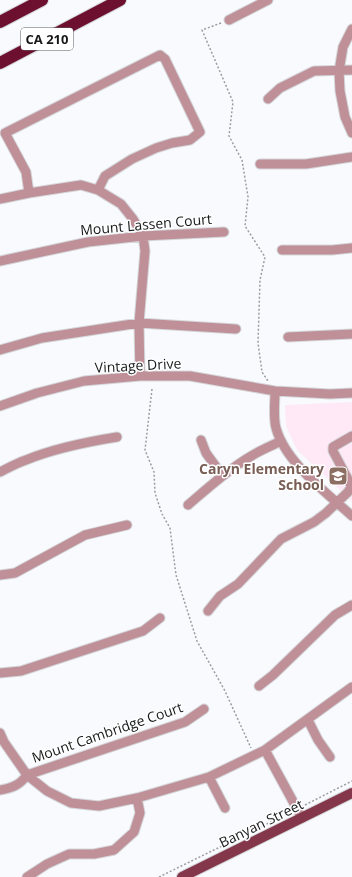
<svg xmlns="http://www.w3.org/2000/svg" width="352" height="877" font-family="'Open Sans',sans-serif">
  <rect width="100%" height="100%" fill="#f8fafe"/>
  <!-- education -->
  <path fill="#ffe9f7" d="M352,402V501L297,450L286,426L285,405Z"/>
  <g fill="none" stroke-linecap="round" stroke-linejoin="round">
    <defs>
      <path id="minor" d="M229,20L268,0
        M352,29L343,47L339,71L340,91L345,117L352,133
        M268,99L280,88L314,71L352,70
        M260,164H306L352,157
        M29,193L26,172L5,133L160,55L165,59L200,132L190,140L172,143L156,148L132,159L105,176L98,190
        M0,199L29,193L81,185L98,190L121,204L133,219L143,236L145,251L139,323L140,376
        M282,250H332L352,248
        M0,261L88,242L143,236L224,232
        M288,337L352,334
        M0,350L42,338L139,323L236,329
        M275,391C275,403 273,417 276,428C285,462 327,493 352,516
        M0,406L37,393L84,381L140,376H190L275,391L330,394L352,393
        M201,440L206,453L222,475
        M0,472C8,468 17,463 26,460C55,448 86,442 117,437
        M188,505C209,487 229,469 253,455C261,450 271,446 281,441
        M0,575L15,573L85,535L127,525
        M208,611L220,596L238,584L281,539L314,522L326,513L348,492L351,487L350,483L333,451V447L352,436
        M0,673L21,671L143,631L160,618
        M259,686L273,675L335,615L352,605
        M308,720L318,740L330,757
        M0,733L4,742L27,775L47,791L71,803L99,806L137,798L209,777L265,750L352,687
        M265,750L302,818
        M209,777L225,808
        M0,790C12,788 20,785 27,775L185,722L204,709
        M27,877L47,864L69,854H94L114,850L134,832L140,813L137,798"/>
      <path id="major" d="M182,877L352,793"/>
      <path id="highway" d="M0,22L42,0
        M0,63L120,0"/>
    </defs>
    <!-- minor casing -->
    <use href="#minor" stroke="#d4d6d9" stroke-width="11"/>
    <!-- major casing -->
    <use href="#major" stroke="#d4d6d9" stroke-width="12"/>
    <!-- highway casing -->
    <use href="#highway" stroke="#d4d6d9" stroke-width="14"/>
    <!-- path -->
    <path stroke="#9b9d9f" stroke-width="1.5" stroke-dasharray="2 2" stroke-linecap="butt" d="M221,23L202,30L233,102L229,136L242,160L248,197L245,226L265,257L260,280L258,343L262,372L268,381
      M152,389L145,450L154,472L155,493L162,514L170,528L176,575L197,641L225,691L251,748
      M305,805L352,781
      M159,877L289,813"/>
    <!-- minor -->
    <use href="#minor" stroke="#bf9098" stroke-width="9"/>
    <!-- major -->
    <use href="#major" stroke="#84374a" stroke-width="10"/>
    <!-- highway -->
    <use href="#highway" stroke="#6d102f" stroke-width="12"/>
  </g>
  <!-- icons -->
  <defs>
    <symbol id="school-square" viewBox="-11 -11 22 22"><rect x="-9" y="-9" width="18" height="18" rx="4" fill="#8d6e63" stroke="#fff"/><path d="M0-5L7-2L0 1L-7-2ZM-4 1L0 2.5L4 1V4Q0 6-4 4Z" fill="#fff"/></symbol>
  </defs>
  <g fill-rule="evenodd">
    <use href="#school-square" x="327" y="465" width="22" height="22"/>
  </g>
  <g text-anchor="middle" dominant-baseline="central" stroke-width="3" stroke-linejoin="round" paint-order="stroke">
    <!-- shield labels -->
    <rect fill="#fff" stroke="#5d5d5e" stroke-width="1" x="21" y="28" width="52" height="22" rx="3"/>
    <g font-size="13" font-weight="bold" fill="#171819">
      <text x="47" y="39">CA 210</text>
    </g>
    <!-- street labels -->
    <g font-size="14" fill="#171819" stroke="#fff">
      <text transform="translate(146 224) rotate(-5)">Mount Lassen Court</text>
      <text transform="translate(138 365) rotate(-3)">Vintage Drive</text>
      <text transform="translate(107 732) rotate(-19)">Mount Cambridge Court</text>
      <text transform="translate(261 823) rotate(-26)">Banyan Street</text>
    </g>
    <!-- education labels -->
    <g font-size="14" font-weight="bold" fill="#785e54" stroke="#fff" text-anchor="end">
      <text x="324" y="468">Caryn Elementary<tspan x="324" dy="16">School</tspan></text>
    </g>
  </g>
</svg>
